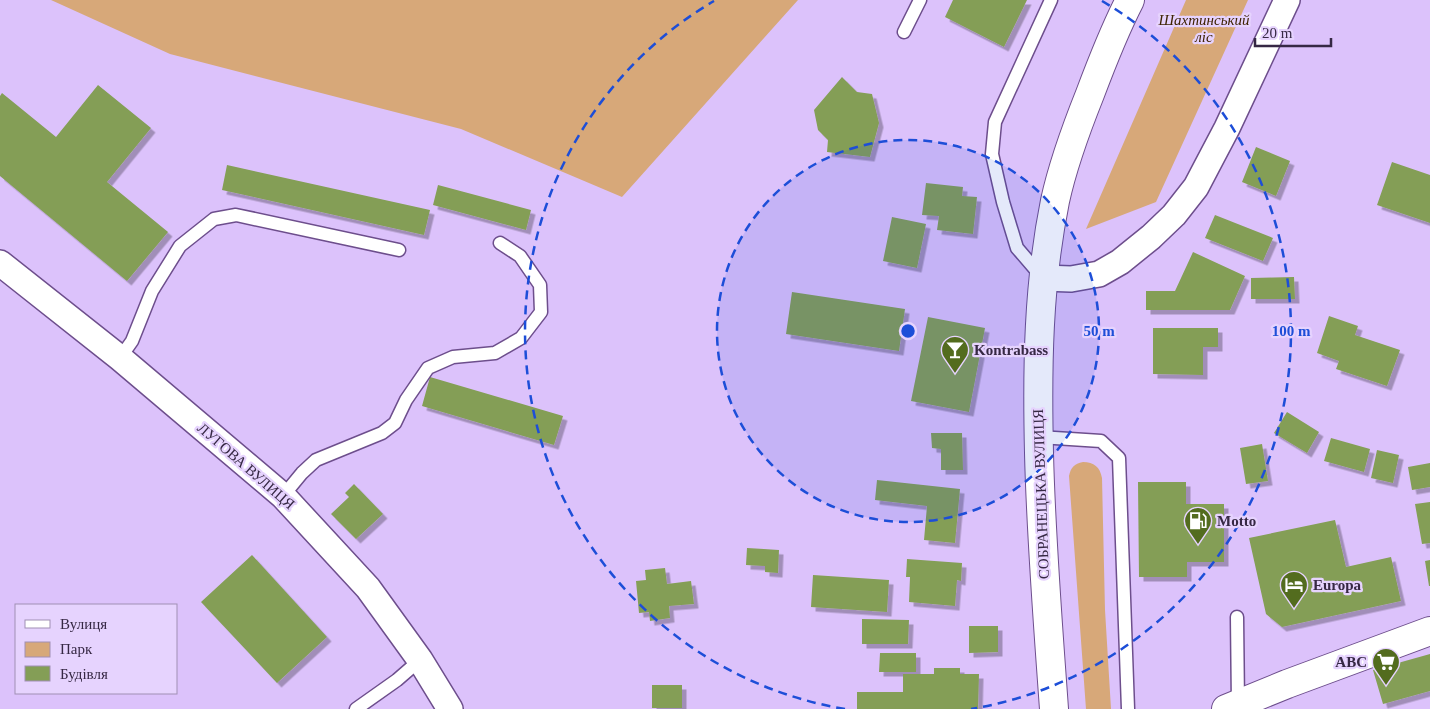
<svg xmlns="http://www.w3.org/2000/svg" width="1430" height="709" font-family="'Times New Roman',serif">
  <defs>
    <filter id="shadow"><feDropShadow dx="4.5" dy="4.5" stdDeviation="0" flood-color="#0004"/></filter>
  </defs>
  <rect width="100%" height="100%" fill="#dcc2fb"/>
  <!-- green -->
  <path fill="#d7a879" d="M51,0H798L622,197L461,129L170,54Z
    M1186,0H1248L1156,202L1086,229Z
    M1083,462C1094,462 1100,467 1102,478L1105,610L1111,709H1086L1069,476C1071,467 1074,464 1083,462Z"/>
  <!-- building -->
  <path fill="#849e56" filter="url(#shadow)" d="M953,0H1027L1004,47L945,17Z
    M842,77L857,92L872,94L879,123L870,157L827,152L828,140L818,130L814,110Z
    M98,85L151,128L107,182L168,232L127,281L0,176V96L2,93L56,137Z
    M1256,147L1290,161L1276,196L1242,182Z
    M1392,162L1430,175V223L1377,205Z
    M227,165L430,210L424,235L222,190Z
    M926,183L963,187L962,196L977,197L973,234L937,230L939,216L922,215Z
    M438,185L531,210L526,230L433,205Z
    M1215,215L1273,238L1263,261L1205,238Z
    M892,217L926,224L917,268L883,261Z
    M1193,252L1245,276L1230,310H1146V291H1175Z
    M1294,277L1295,299H1251V278Z
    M792,292L905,309L899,351L786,334Z
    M1329,316L1358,326L1355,335L1400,350L1387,386L1336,369L1339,361L1317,353Z
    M928,317L985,328L969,412L911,401Z
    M1153,328H1218V347H1203V375L1153,374Z
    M430,377L563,416L554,445L422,406Z
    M1287,412L1319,432L1307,453L1274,433Z
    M931,433H962L963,470H941V449L932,448Z
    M1331,438L1370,449L1364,472L1324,461Z
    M1262,444L1268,481L1246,484L1240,448Z
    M1377,450L1399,455L1393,483L1371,478Z
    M1430,463V487L1412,490L1408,467Z
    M877,480L960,489L955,543L924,540L927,506L875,500Z
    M1138,482H1186V504H1224V562H1187V577H1139Z
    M354,484L383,514L356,539L331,514L349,497L345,493Z
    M1430,502V543L1422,544L1415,504Z
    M1335,520L1346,567L1391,557L1401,601L1282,627L1266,614L1249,538Z
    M747,548L779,550L778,573L765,572V566L746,565Z
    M252,555L327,637L277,683L201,602Z
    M907,559L962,563L961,581L957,580L955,606L909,602L910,577H906Z
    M1430,560V586H1429L1425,561Z
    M665,568L667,584L691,581L694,604L669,606L670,618L650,621L649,612L639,613L636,581L646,580L645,570Z
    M813,575L889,580L887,612L811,607Z
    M862,619L909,620L908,644H862Z
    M969,626H998V652L969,653Z
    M880,653H916V672H879Z
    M1430,654V691L1383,704L1373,670Z
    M934,668H960V674H979L978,709H857V692H903V674H934Z
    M652,685H682V708H652Z"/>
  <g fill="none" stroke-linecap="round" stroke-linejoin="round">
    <defs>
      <path id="service" d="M904,32L920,0
        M1042,277L1017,248L1003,202L992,154L995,122L1051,0
        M120,358L132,341L152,291L180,246L214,219L236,215L399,250
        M1039,437L1101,441L1119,458L1128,709
        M283,496L302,473L316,460L382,433L395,423L406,400L428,368L453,357L495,353L521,338L541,312L540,285L520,256L500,243
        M1237,617L1238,705
        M356,709L397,680L420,660"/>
      <path id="minor" d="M0,263L120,358L283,496L368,588L420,660L450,709
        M1043,278L1071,279L1099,274L1120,262L1151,237L1174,215L1196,187L1207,166L1227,128L1287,0"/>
      <path id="tertiary" d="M1226,709L1287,684L1430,631"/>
      <path id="secondary" d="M1054,709C1048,624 1041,539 1039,453C1037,368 1038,285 1055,201C1063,164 1076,129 1090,94C1102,62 1114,31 1130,0"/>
    </defs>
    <!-- service casing -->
    <use href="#service" stroke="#6d4e8c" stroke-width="15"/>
    <!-- minor casing -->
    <use href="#minor" stroke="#6d4e8c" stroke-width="28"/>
    <!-- tertiary casing -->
    <use href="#tertiary" stroke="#6d4e8c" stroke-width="30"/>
    <!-- secondary casing -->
    <use href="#secondary" stroke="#6d4e8c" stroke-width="30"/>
    <!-- service -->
    <use href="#service" stroke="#fff" stroke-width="12"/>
    <!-- minor -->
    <use href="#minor" stroke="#fff" stroke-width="25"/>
    <!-- tertiary -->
    <use href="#tertiary" stroke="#fff" stroke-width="28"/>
    <!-- secondary -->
    <use href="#secondary" stroke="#fff" stroke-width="28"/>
  </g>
  <!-- distance rings -->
  <circle cx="908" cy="331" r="191" fill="#1d4ed8" fill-opacity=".12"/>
  <g fill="none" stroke="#1d4ed8" stroke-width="2.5" stroke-dasharray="9 6">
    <circle cx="908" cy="331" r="191"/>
    <path d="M845 709A383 383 0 0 1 714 1M1102 1A383 383 0 0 1 971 709"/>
  </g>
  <!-- icons -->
  <defs>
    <symbol id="bar-pin" viewBox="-11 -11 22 30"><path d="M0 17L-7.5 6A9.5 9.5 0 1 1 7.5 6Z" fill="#536c1e" stroke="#e6d3fe"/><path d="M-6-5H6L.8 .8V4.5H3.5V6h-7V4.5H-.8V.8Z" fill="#fff"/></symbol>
    <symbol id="fuel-pin" viewBox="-11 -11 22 30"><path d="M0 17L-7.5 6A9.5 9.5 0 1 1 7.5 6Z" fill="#536c1e" stroke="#e6d3fe"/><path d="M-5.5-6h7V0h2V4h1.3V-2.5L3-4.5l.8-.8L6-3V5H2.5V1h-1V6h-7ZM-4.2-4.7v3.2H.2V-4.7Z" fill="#fff"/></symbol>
    <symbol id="hotel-pin" viewBox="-11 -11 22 30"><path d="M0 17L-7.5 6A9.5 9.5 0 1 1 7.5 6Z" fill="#536c1e" stroke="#e6d3fe"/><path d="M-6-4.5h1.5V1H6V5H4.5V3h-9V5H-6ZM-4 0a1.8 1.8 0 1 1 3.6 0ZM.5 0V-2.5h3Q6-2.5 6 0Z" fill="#fff"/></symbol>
    <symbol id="supermarket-pin" viewBox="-11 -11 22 30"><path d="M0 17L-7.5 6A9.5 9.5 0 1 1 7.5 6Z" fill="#536c1e" stroke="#e6d3fe"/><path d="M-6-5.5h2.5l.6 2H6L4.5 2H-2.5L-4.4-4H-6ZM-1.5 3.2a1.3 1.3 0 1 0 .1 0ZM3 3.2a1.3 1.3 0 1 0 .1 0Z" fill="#fff"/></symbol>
  </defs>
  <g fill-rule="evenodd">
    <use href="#bar-pin" x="939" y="334" width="32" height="43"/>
    <use href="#fuel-pin" x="1182" y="505" width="32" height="43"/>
    <use href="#hotel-pin" x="1278" y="569" width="32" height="43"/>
    <use href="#supermarket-pin" x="1370" y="646" width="32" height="43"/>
  </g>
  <g text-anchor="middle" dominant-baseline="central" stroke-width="4.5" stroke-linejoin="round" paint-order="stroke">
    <!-- park labels -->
    <g font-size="15" font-style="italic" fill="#3e2303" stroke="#e6d3fe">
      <text x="1204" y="20">Шахтинський<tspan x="1204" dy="17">ліс</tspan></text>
    </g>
    <!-- poi labels -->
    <g font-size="15" font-weight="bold" fill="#362844" stroke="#e6d3fe" text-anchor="start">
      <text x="974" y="350">Kontrabass</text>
      <text x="1217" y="521">Motto</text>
      <text x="1313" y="585">Europa</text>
      <text x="1367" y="662" text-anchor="end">ABC</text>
    </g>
    <!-- street labels -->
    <g font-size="15" fill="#362844" stroke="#e6d3fe">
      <text transform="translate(246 466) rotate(41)">ЛУГОВА ВУЛИЦЯ</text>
      <text transform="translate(1041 494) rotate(-92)">СОБРАНЕЦЬКА ВУЛИЦЯ</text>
    </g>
  </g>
  <circle cx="908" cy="331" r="8" fill="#1d4ed8" stroke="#e6d3fe" stroke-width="2.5"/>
  <g font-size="15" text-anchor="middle" font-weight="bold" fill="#1d4ed8" stroke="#e6d3fe" stroke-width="4.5" stroke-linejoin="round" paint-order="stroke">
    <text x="1099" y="336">50 m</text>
    <text x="1291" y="336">100 m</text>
  </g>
  <!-- legend -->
  <rect x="15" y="604" width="162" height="90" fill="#e6d3fe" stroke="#a08fb4"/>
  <rect x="25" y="620" width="25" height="8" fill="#ffffff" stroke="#a08fb4"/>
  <text x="60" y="629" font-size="15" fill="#362844">Вулиця</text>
  <rect x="25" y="642" width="25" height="15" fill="#d7a879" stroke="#a08fb4"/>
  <text x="60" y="654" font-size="15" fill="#362844">Парк</text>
  <rect x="25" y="666" width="25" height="15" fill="#849e56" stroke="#a08fb4"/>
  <text x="60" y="679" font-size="15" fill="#362844">Будівля</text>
  <!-- scale -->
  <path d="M1255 38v8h76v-8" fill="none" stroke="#362844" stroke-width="2.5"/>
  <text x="1262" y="38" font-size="15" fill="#362844" stroke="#e6d3fe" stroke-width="4" paint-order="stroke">20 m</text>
</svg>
